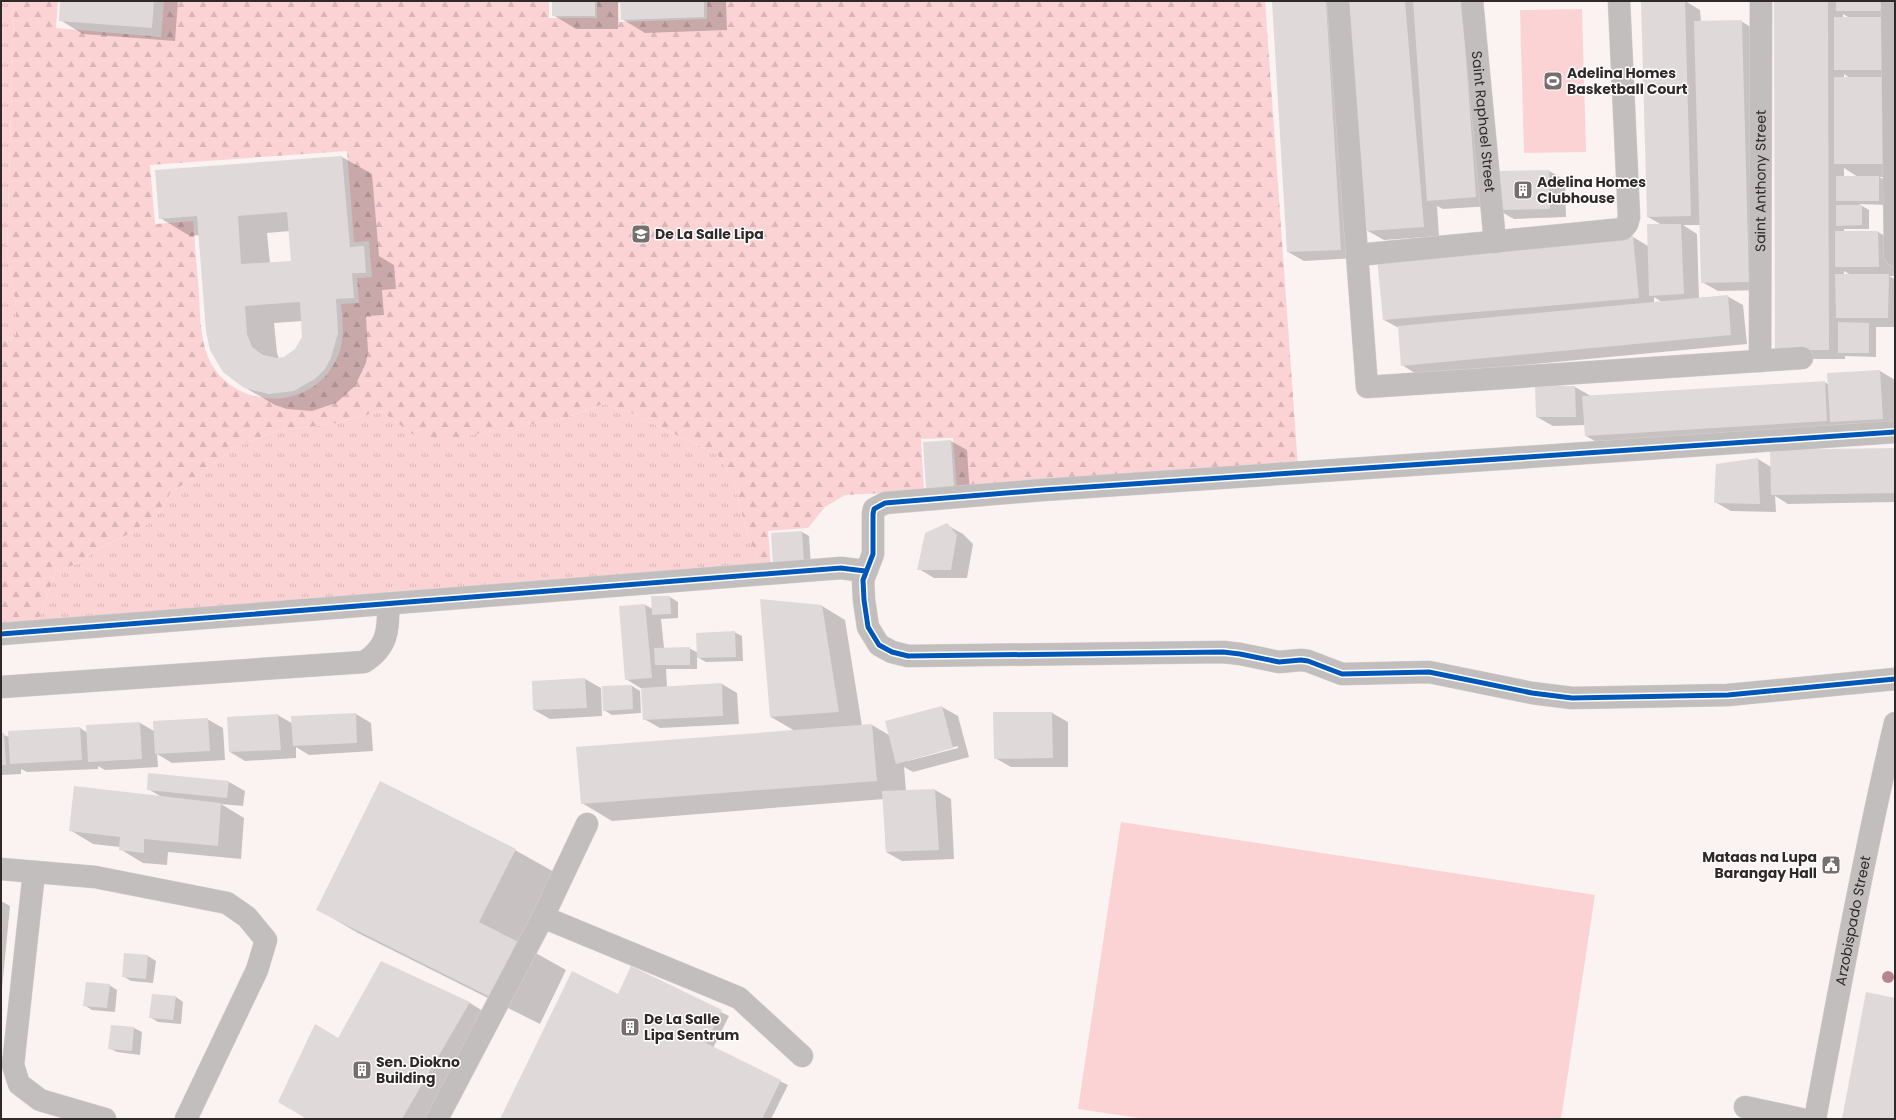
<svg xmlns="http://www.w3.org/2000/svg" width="1896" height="1120" font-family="Poppins,sans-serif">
  <defs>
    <pattern id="grass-tufts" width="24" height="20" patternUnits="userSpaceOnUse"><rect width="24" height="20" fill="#fcd3d5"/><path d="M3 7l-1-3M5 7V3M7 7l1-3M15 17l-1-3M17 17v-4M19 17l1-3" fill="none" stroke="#d8b5b7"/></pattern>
    <pattern id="forest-firs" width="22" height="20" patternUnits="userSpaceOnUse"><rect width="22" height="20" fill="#fcd3d5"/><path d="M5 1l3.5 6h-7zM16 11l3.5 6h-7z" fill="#d8b5b7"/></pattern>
  </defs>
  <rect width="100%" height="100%" fill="#fbf2f2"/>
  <!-- grass -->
  <path fill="url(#grass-tufts)" d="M1,1H14L7,255L16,305V335L7,342L1,334Z
    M604,404L629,412L718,455L733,479L747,533L761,567L38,621L56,571L79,563L97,550L148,524L163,508L170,493L207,469L235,447L274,432L337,423L381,411L418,438H453L565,418Z"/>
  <!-- forest -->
  <path fill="url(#forest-firs)" fill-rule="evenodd" d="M14,1H58L56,28L161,37L164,1H549V18H597V1H618L619,22L707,19V1H1265L1298,467L957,489L953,438L921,439L924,491L845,495L825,507L808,528L768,531L771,566L761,567L747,533L733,479L718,455L629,412L603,404L565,418L527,425L453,438H418L381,411L337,423L274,432L235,447L207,469L170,493L163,508L148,524L97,550L79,563L56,571L38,621L1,623V334L7,342L16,335V305L7,255ZM347,151L354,242L369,241L372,277L357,278L359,303L341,304C343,323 345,343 336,360C312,410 240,411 212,365C200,344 200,317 199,294C197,270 195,245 193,221L155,224L150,165Z"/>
  <!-- garden -->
  <path fill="#fcd3d5" d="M1582,9L1586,152L1524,153L1520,10Z
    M1121,822L1595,895L1561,1119H1146L1078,1109Z"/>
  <!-- shadow -->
  <path fill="#0003" fill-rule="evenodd" d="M61,1H178L175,41L83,34L60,20Z
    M553,1H726L727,30L645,33L622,19L621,2L618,3V29H576L553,15Z
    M1273,1H1341L1356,258L1304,261L1288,252Z
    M1348,1H1477L1491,206L1443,209L1437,206L1439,236L1384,240L1368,231Z
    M1674,1H1685L1700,10L1701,22L1741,21L1757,31L1765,290L1718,291L1702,282L1701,225H1683L1697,234L1699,298L1727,296L1743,305L1747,344L1418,375L1402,365L1399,328L1384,320L1633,237L1648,246L1662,225L1648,217ZM1654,297L1662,302L1654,303Z
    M1776,1H1895V177H1879L1886,181V205L1859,204L1869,210V229H1844V232H1878L1894,241V276H1889L1895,279V327H1876V357L1845,356V359H1792ZM1843,14L1850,18H1843ZM1844,74L1850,78H1844ZM1844,168L1858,177H1844ZM1844,271L1851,275H1844Z
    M342,157L372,174L379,256L394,265L396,289L382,290L384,315L366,316L368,351L366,363L355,386L336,403L312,411L287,409L275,405L244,387L224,372L200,235L190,236L160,218L157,171ZM290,231L292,262L270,263L267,233ZM302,321L303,337L296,349L284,358L279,359L277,353L274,323Z
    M1549,171L1565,180L1566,217L1514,219L1498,210Z
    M1880,371L1895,380V433L1602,445L1586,436L1585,425L1553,426L1537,417L1575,387L1591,396L1824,382L1828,384Z
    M951,441L967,450L970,495L943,497Z
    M1895,449V502L1788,504L1775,496L1776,512L1731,511L1715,502L1758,459L1771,467Z
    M947,525L963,534L973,544L967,578H934L919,569Z
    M802,532L809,536L811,567L781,568Z
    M652,597H670L678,602V618L661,619L664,648H689L698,653L734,632L742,636L743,661L706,662L697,657V669H666L667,687L722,684L737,693L739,724L660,728L644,719L642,689L626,679L620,607L645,605L653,609Z
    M822,606L845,620L862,726L872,725L889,735L942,707L958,716L969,757L913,772L904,767L906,791L935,790L951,799L954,859L902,861L886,852L884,799L612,821L582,803L795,731L771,717ZM958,746V748L908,761V759Z
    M585,679L601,688L602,716L550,719L534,710Z
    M632,686L640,691L641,713L612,715L604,710Z
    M994,713H1052L1068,722V767H1011L995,758Z
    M356,714L371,723L373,751L309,755L296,747V758L245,761L230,752L228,718L278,715L293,724Z
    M207,719L223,728L225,760L172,763L157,754L158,767L105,770L98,766V769L27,772L21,769V774L1,775V734L9,737V732L80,728L88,733L140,723L154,731Z
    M149,774L229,782L245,791L243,806L221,804L244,818L241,859L168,852L167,865L143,863L120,849V847L93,844L70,830L162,797L148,789Z
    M515,850L556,873L525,947L566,970L540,1024L358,933L317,909Z
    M1,901L10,906L1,999Z
    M125,954L148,956L156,961L153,983L131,981L123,976Z
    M381,962L470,1003L499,1021L442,1119H309L316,1025L339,1039Z
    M632,968L729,1016L713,1048L788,1085L771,1119H501L618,995Z
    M109,985L117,990L115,1012L92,1010L84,1005Z
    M176,997L183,1002L181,1024L158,1022L150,1017Z
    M134,1028L142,1032L140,1055L117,1052L109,1048Z"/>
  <!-- building -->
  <path fill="#e0d9d9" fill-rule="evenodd" d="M60,1H154L152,28L59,21Z
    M552,1H595V16H552Z
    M620,1H704V17L621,20Z
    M1272,1H1326L1341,250L1287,252Z
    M1347,1H1405L1424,227L1367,231Z
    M1413,1H1462L1476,197L1427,201Z
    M1641,1H1685L1691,216L1647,217Z
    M1774,1H1828L1829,350H1775Z
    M1836,1H1884V11H1836Z
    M1834,17H1883V70H1834Z
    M1742,20L1749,282L1701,283L1694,21Z
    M1834,77H1888V164H1834Z
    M342,156L350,247L364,246L366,273H352L354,298L336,299L338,333L331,358L325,369L316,378L294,391L269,394L244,388L223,372L210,350L206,331L197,216L159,219L155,170ZM287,212L291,261L241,264L238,216ZM300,302L302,337L295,349L284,357L277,358L263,355L252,347L247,334L245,306Z
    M1549,170L1550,209L1497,210V171Z
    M1836,176H1879V201H1836Z
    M1836,205H1862V225L1836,226Z
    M1647,224H1681L1684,294L1649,296Z
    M1835,231H1878L1879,267H1835Z
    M1633,236L1639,298L1383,320L1377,258Z
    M1835,274H1889L1888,318H1836Z
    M1728,295L1731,335L1401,366L1398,326Z
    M1838,322L1869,323V353H1838Z
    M1880,370L1883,419L1830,422L1827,373Z
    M1825,381L1827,421L1585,436L1582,396Z
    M1535,386H1575L1576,417H1536Z
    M951,440L954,487L926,489L923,442Z
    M1895,448V493L1771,495L1770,450Z
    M1758,458L1760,504L1714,503L1716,464Z
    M947,523L957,535L951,570H917L925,533Z
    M802,531L804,563L773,565L771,533Z
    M651,596H670L671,614L652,615Z
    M760,599L822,605L839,712L770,717Z
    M645,604L652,678L625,680L619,606Z
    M735,631L736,657L697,658L696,633Z
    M690,647V665H655L654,648Z
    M585,678L587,708L533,710L532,681Z
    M722,683L723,716L643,720L641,688Z
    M632,685L633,709L603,711L602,686Z
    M942,706L953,748L896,764L885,721Z
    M993,712H1052L1053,758L994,759Z
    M356,713L357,743L293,746L291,716Z
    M278,714L281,750L229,752L227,717Z
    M208,718L210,751L155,754L153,721Z
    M140,722L142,759L88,762L86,725Z
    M872,724L877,781L581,804L576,747Z
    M80,727L82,760L10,764L8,731Z
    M1,733H4L6,765H1Z
    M148,773L229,781L227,798L147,790Z
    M380,781L516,849L479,922L526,946L498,1001L316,910Z
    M74,786L221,803L218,846L144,839V853L119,850L120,837L69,831Z
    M935,789L939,850L886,852L882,791Z
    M124,953L148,955L146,979L122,977Z
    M381,961L470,1002L402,1119H307L278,1102L315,1024L338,1038Z
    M631,966L722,1010L706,1043L781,1080L762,1119H500L572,971L618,994Z
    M86,982L110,984L107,1008L83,1006Z
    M1866,992L1895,998V1119H1842Z
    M152,994L176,996L173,1020L149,1018Z
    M111,1025L134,1027L132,1051L108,1049Z"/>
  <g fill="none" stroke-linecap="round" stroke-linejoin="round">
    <defs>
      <g id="minor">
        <path d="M1338,1L1367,387L1802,358"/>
        <path id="s1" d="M1472,1L1495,242"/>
        <path d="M1892,1L1895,255"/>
        <path d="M1358,255L1623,229L1627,224L1629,217L1619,1"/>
        <path id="s2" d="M1760,361L1761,1"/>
        <path d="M1895,432L1043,490L885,503L874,509L873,514V554L863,580L864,600L868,627L879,645L892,652L908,656L1223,652L1240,654L1279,662L1301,660L1308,661L1342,674L1429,672L1532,693L1572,698L1728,695L1895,679"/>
        <path d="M1,634L841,568L865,571"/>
        <path d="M1,687L364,662C387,648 389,630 388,604"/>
        <path d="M1,869L95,877L227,903L247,917L266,940L257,970L186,1119"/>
        <path d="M34,872L13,1065L19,1084L40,1100L105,1119"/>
        <path d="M543,917L739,998L802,1056"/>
        <path d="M1745,1107L1801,1119"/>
        <path d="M437,1119L543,917L587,824"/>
        <path id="s3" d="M1815,1119C1840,986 1864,854 1895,723"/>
      </g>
    </defs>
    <!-- minor casing -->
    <use href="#minor" stroke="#d6cfcf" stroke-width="23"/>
    <!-- minor -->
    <use href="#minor" stroke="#c2bebe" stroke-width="22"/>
    <defs>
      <path id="cycleway" d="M1895,432L1043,490L885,503L874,509L873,514V554L863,580L864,600L868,627L879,645L892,652L908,656L1223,652L1240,654L1279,662L1301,660L1308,661L1342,674L1429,672L1532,693L1572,698L1728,695L1895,679
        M1,634L841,568L865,571"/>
    </defs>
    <!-- cycleway casing -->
    <use href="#cycleway" stroke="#fff" stroke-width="8"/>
    <!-- cycleway -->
    <use href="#cycleway" stroke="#0057b8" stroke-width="5"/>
  </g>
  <!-- trees -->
  <circle fill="#b8858c" cx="1888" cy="977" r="6"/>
  <!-- icons -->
  <defs>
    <symbol id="stadium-square" viewBox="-11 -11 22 22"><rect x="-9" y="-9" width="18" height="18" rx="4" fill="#776f6f" stroke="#fff"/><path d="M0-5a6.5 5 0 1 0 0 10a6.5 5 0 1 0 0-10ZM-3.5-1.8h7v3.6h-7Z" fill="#fff"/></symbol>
    <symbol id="building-square" viewBox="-11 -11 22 22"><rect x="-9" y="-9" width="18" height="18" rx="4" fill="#776f6f" stroke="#fff"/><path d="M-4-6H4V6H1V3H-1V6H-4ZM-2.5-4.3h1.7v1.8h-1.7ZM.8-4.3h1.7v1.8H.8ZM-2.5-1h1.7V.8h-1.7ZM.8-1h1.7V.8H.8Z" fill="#fff"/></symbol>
    <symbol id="university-square" viewBox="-11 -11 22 22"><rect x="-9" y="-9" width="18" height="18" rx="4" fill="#776f6f" stroke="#fff"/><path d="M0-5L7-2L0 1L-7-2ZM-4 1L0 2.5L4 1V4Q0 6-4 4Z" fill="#fff"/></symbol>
    <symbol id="civic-square" viewBox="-11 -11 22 22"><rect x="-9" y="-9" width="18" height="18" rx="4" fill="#776f6f" stroke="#fff"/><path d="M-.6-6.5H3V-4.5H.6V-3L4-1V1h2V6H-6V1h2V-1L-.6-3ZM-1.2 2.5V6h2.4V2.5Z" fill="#fff"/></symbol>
  </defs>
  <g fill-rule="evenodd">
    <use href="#stadium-square" x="1542" y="70" width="22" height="22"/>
    <use href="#building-square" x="1512" y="179" width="22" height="22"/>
    <use href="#university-square" x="630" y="223" width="22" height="22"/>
    <use href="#civic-square" x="1820" y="854" width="22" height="22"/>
    <use href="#building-square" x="619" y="1016" width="22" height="22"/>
    <use href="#building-square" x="351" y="1059" width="22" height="22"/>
  </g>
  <g text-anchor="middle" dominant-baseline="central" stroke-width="3" stroke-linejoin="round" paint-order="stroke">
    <!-- poi labels -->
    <g font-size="14" font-weight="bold" fill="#302929" stroke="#fff" text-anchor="start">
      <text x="1567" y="73">Adelina Homes<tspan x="1567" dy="16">Basketball Court</tspan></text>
      <text x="1537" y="182">Adelina Homes<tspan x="1537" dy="16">Clubhouse</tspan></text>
      <text x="655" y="234">De La Salle Lipa</text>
      <text x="1817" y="857" text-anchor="end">Mataas na Lupa<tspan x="1817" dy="16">Barangay Hall</tspan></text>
      <text x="644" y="1019">De La Salle<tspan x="644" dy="16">Lipa Sentrum</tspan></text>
      <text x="376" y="1062">Sen. Diokno<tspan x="376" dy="16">Building</tspan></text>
    </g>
    <!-- street labels -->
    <g font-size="14" fill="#302929" stroke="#fff">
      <text stroke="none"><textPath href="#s1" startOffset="121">Saint Raphael Street</textPath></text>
      <text stroke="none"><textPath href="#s2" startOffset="180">Saint Anthony Street</textPath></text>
      <text stroke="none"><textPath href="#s3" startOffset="202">Arzobispado Street</textPath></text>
    </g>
  </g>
  <!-- border -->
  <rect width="1896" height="1120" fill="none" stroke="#302929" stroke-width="4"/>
</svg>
